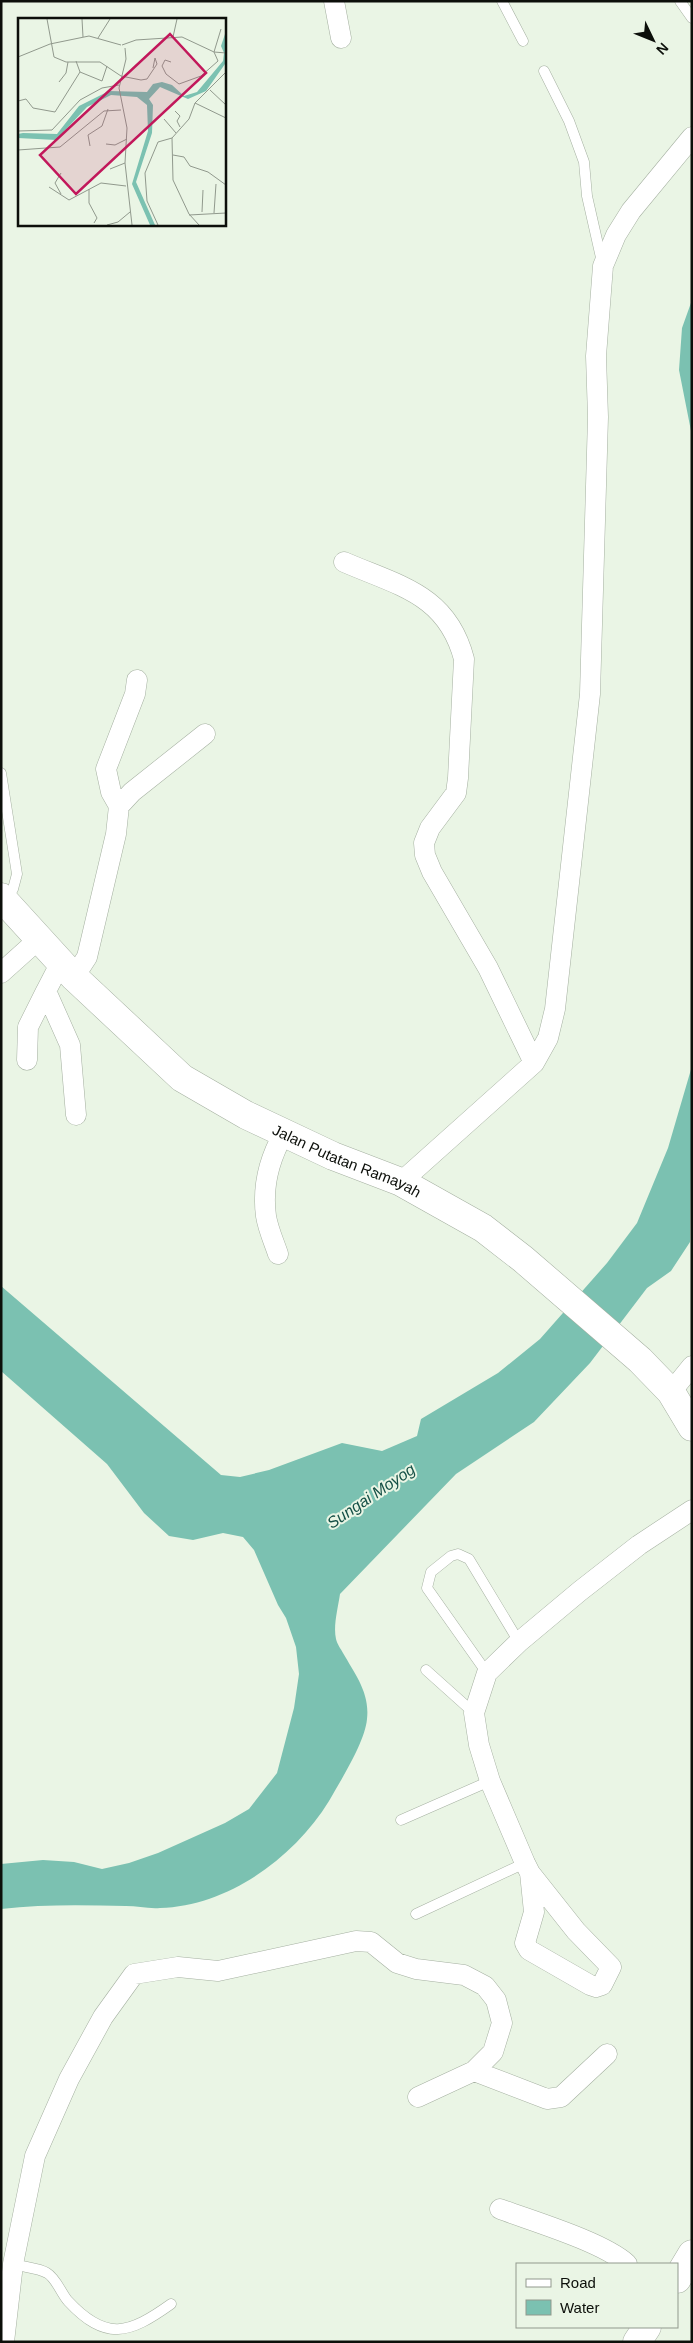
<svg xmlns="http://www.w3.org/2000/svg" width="693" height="2343" font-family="Helvetica,sans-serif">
  <rect width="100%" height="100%" fill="#eaf5e5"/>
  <!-- water -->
  <path fill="#7bc1b1" d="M692,300V436L679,370L682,328Z
    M692,1066L690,1242L671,1271L647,1288L590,1363L534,1422L456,1474L340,1594C338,1608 333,1626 336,1639C337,1644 341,1649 343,1653C355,1674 370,1693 367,1719C365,1742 341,1780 329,1801C294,1858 228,1906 160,1908C149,1909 137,1906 126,1906C85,1905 42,1904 1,1909V1864L43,1860L74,1862L102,1869L129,1863L158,1853L225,1823L249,1809L277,1773L294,1708L299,1674L296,1647L286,1618L278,1605L254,1550L243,1537L223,1533L193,1540L169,1536L144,1513L107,1464L1,1371V1286L221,1475L240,1477L269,1470L342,1443L382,1451L417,1436L421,1419L498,1373L540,1339L607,1263L637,1223L668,1148Z"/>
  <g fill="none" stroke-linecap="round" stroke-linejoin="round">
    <defs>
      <path id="service" d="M502,1L523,41
        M680,1L692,18
        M544,71L569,121L584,162L587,196L602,262
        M1,773L17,874L13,889L6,901
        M426,1670L474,1713
        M487,1673L427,1588L431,1572L451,1556L458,1554L469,1559L519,1642
        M401,1820L490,1781
        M416,1914L525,1863
        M13,2264C23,2267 39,2268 47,2273C56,2278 61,2293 68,2301C106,2342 129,2334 171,2304"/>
      <path id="minor" d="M334,1L341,38
        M344,562C399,586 447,594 464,659L458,778L456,793L430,828L424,843L425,855L432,872L488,968L534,1063
        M119,806L111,792L106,769L135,694L137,680
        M61,962L46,991L70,1045L76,1115
        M1,973L40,938
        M74,977L87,957L116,834L119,806L132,792L205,734
        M27,1060L28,1027L46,991
        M401,1182L534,1063L548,1038L555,1009L590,694L598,417L596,356L603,266L616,235L631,211L692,137
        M278,1254C274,1242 268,1229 266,1216C262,1186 269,1159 284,1133
        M671,1392L692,1366
        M530,1873L534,1912L525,1943L529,1950L590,1985L596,1987L602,1985L611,1967L576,1931L530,1873L525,1863L490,1781L479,1745L474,1713L487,1673L519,1642L580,1591L639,1545L692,1510
        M474,2071L547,2099L561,2097L607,2054
        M500,2209C532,2221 603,2242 627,2264
        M4,2342L13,2264L35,2156L69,2079L103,2017L134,1974L178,1967L218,1971L356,1941L371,1942L397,1963L416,1969L464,1975L485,1986L496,2000L502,2023L493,2052L474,2071L418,2097"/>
      <g id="secondary">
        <path id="s1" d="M1,897L74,977L182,1078L246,1115L333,1156L401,1182L483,1228L523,1259L640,1360L671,1392L692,1427"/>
        <path d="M677,2279L692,2254"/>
        <path d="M637,2342L647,2327"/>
      </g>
    </defs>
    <!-- service casing -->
    <use href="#service" stroke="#a5b0a1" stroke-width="11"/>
    <!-- minor casing -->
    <use href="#minor" stroke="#a5b0a1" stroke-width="21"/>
    <!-- secondary casing -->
    <use href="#secondary" stroke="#a5b0a1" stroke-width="29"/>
    <!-- service -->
    <use href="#service" stroke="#fff" stroke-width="10"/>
    <!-- minor -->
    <use href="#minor" stroke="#fff" stroke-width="20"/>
    <!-- secondary -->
    <use href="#secondary" stroke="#fff" stroke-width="28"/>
  </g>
  <g text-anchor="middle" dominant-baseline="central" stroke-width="4" stroke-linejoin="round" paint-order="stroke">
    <!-- street labels -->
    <g font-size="15" fill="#0c0f0a" stroke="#eaf5e5">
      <text stroke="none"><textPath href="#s1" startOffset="441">Jalan Putatan Ramayah</textPath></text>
    </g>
    <!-- water labels -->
    <g font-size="16" font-style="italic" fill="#165147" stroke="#eaf5e5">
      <text transform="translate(371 1496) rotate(-34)">Sungai Moyog</text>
    </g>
  </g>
  <!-- overview -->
  <g transform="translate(18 18)">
    <rect width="208" height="208" fill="#eaf5e5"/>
    <path d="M207,16V46L188,73L170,81L142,69L131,81L135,87L134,115L118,164L137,207H132L114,166L130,113L129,87L119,79L93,77L69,89L38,122L0,120V116L5,115L39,116L61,88L91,73L129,74L135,66L144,64L154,67L166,78L179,74L205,43L206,35L203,28Z" fill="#7bc1b1"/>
    <path fill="none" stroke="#91998d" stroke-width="1" d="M29,1L36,39L48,44H82L103,58L123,62L129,61L139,46L137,40L135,50M64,1L65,19M155,19L159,1M80,20L92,1M104,27L118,22L164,19L196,34L208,35M107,30L108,41L101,70L109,110L107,145L114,207M0,39L32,26L71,18L103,27M58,43L62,54L84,63L89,48M153,44L147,42L144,48L148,56L161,66L183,58L200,43L196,34L203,11M41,64L48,55L50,44M192,72L208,87M0,83L8,81L15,90L37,94L62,54M177,85L208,100M157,93L162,98L159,103L162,109M146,101L158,115M0,113L34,112L62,82L84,70L101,67M88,126L97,127L109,121M72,128L70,117L84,108L90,91M0,132L42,129L86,93L103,92M155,137L166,139L172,148L190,154L208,167M92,151L107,145M43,155L37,165L43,176M31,169L51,182L83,165L108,168M71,171V185L79,200L76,205M184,194L185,172M196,195L198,166M171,197L208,195M89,207L100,204L112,194M140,207L129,183L127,155L140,124L154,120M181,207L171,196L155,162L154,120L171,101L177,85L208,54"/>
    <path fill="#c2185b" fill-opacity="0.15" stroke="#c2185b" stroke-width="2.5" d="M152,16L188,55L58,176L22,137Z"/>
    <rect width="208" height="208" fill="none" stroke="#0c0f0a" stroke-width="2.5"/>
  </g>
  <!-- border -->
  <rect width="693" height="2343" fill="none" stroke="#0c0f0a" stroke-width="5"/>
  <!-- legend -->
  <rect x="516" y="2263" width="162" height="65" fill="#eaf5e5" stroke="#91998d"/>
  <rect x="526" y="2279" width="25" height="8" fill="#ffffff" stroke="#91998d"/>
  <text x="560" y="2288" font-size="15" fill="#0c0f0a">Road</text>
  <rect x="526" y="2300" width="25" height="15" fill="#7bc1b1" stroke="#91998d"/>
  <text x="560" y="2313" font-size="15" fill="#0c0f0a">Water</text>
  <!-- north arrow -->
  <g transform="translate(653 40) rotate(133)" stroke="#eaf5e5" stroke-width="4" paint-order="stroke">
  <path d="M0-4L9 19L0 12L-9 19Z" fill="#0c0f0a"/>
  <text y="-8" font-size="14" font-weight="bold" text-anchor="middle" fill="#0c0f0a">N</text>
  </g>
</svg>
